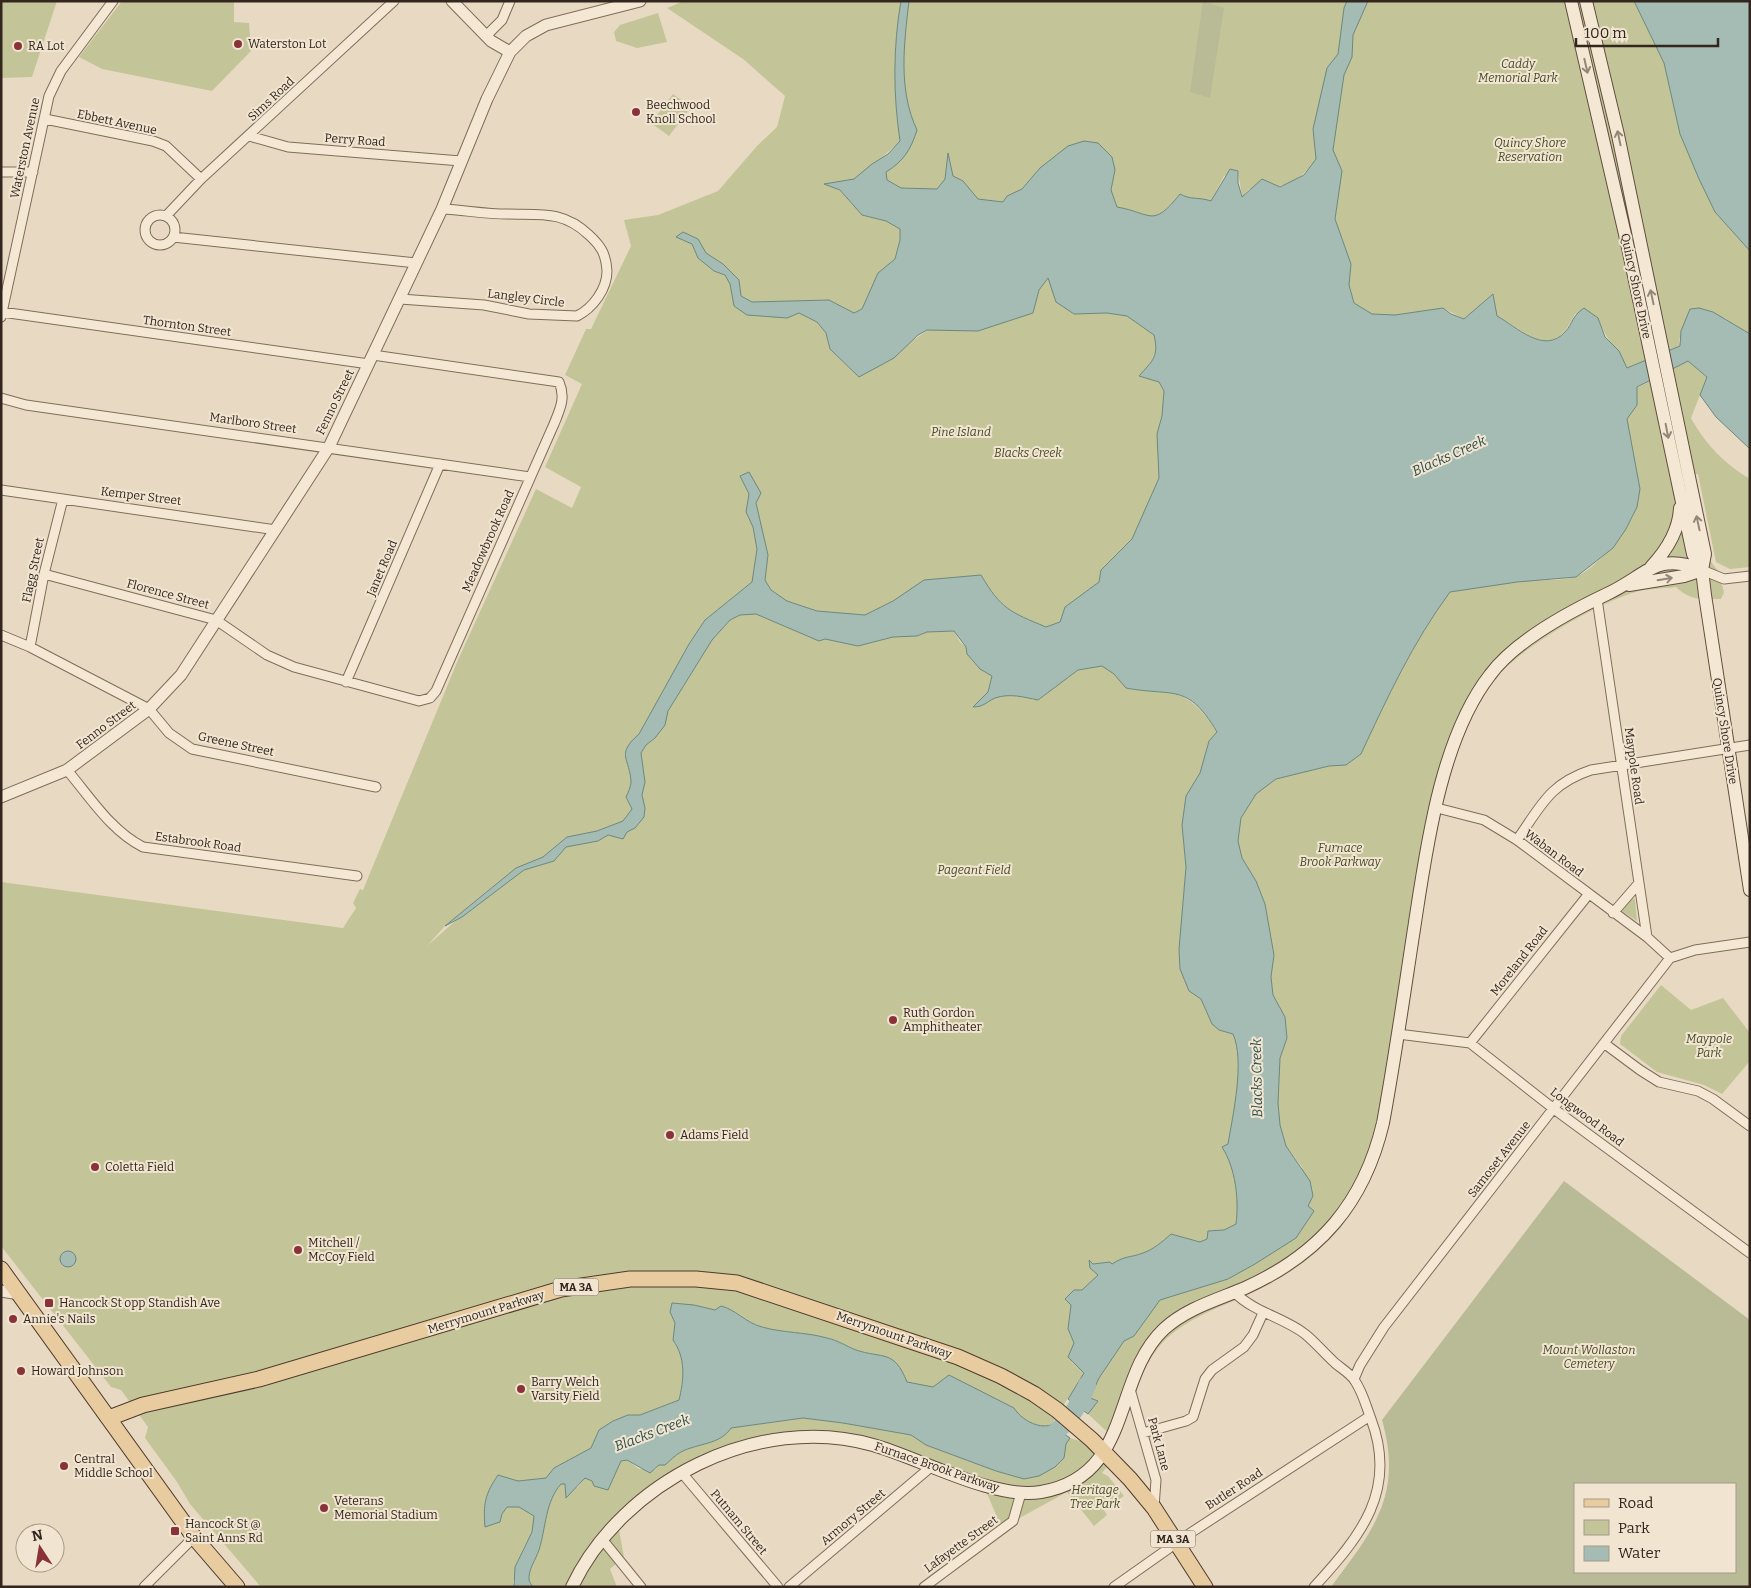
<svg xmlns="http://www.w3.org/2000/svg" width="1751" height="1588" font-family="Bitter,serif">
  <rect width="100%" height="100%" fill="#e8dac2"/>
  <!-- green -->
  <path fill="#c3c598" d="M1,1H57L32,77L1,78Z
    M122,1H234V22L249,23L251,51L212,91L102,69L79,57Z
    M684,1H901C893,46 893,95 900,141C894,147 859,178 852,180C844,182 834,182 825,184L840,190L862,215L886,221L900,229V240L895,259L878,274L862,309L854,313L829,300L752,302L741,296L723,264L706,253L698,239L683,232L677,237L692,244L698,258L714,271L725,275L730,284L734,306L747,315L787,318L799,313L817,322L826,333L830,349L859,377L928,330H940L1032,313L1039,290L1048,278L1073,314L1107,313L1127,316L1154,335C1159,356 1153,360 1139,376L1159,382L1164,391L1162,416L1157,434L1160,478L1132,539L1101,570L1099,582L1065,607L1060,622L1046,627C1010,612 1001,608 981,575L893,601L865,615L817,611L787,601L771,590L765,580L768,555L758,518L756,499L740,477L749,494L746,512L753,527L757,549L752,582L705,620L689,644L639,734C615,755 630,758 631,782C631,786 628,793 626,797L632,809L623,821L597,831L567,837L543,857L516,868L445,926L427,946L454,922L524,870L554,861L566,847L598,841L608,835L635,828L644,817L645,808L642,795L645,782L641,753L646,745L655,738L668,711L712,640L730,620L740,615L756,614L819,640L825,639L858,646L893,637L917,636L927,632L954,631L960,642L966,647C967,660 981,669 992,676L988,692L974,707C984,707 986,701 995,698C1010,694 1023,697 1038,700L1078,670L1102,666L1114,674L1126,688C1139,690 1148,689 1160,690C1187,692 1204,711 1217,733L1209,741L1200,773L1186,796L1182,825L1186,867L1179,949L1180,969L1189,991L1201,999L1212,1024L1219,1030L1233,1034C1245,1061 1233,1114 1228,1144L1223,1147C1236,1169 1239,1200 1236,1225L1224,1230L1208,1232L1207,1239L1200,1242L1171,1234C1162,1242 1154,1249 1143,1253C1130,1258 1126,1255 1112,1264L1110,1262L1093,1264L1090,1260L1099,1275L1082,1290L1071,1305L1068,1329L1074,1344L1072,1362L1084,1373L1051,1425C1037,1429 1021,1419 1014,1408L907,1382C894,1349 883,1359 856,1350C846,1346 837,1340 827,1338C806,1332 783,1333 762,1327C746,1323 735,1309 722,1306L715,1310L694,1305L670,1312L675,1323L673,1340C686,1358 684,1380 679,1400L640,1415H628L599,1430L591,1448L554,1468L546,1478L518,1481L498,1475L502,1514L507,1507H519L534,1516L532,1532L522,1551L513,1582L514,1587H261L190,1504L177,1482L145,1438L148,1427L121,1390L111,1387L1,1246V882L343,928L356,908L353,903L360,889L363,890L458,660L536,489L572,508L581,487L545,467L582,384L565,375L586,329H591L631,246L624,220L658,215L718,191L757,146L777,127L785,96L743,59L667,8Z
    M909,1H1634L1664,63L1680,134L1699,179L1715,212L1750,251V334L1734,326L1725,318L1679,339L1680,346L1627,368C1618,350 1604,337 1598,318L1575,314C1552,363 1529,333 1497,316L1493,294L1464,319L1443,308L1395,315L1372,314L1354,303L1349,285L1351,264L1335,219L1342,171L1316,159C1296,187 1282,187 1249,189L1242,197L1238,171L1224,176L1211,201C1200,197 1190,200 1180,194C1151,229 1152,213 1117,207L1111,190L1115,170L1040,168L1022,189L1007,196L1003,202L978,200L963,181L953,177L948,156L945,179L937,189L901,188L887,180L886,172L895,166L917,130C898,90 904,44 909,1Z
    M658,13L667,42L637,48L616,41L614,32L620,25Z
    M673,94L691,107L669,136L651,123Z
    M1688,360L1707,377L1691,418C1706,445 1724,463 1750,479V567L1730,569L1716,562L1698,474L1688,476L1705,554L1718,571L1724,592L1721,599C1703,599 1690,601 1676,587C1662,589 1646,588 1632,593C1593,606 1517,649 1493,682C1444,750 1432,856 1418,937C1407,1004 1396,1071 1385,1138C1363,1216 1320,1262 1247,1295C1220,1307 1189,1318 1167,1338C1143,1360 1127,1410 1116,1440L1088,1414L1098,1401L1090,1398L1099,1378L1124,1341L1134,1336L1160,1300L1178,1293L1307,1206L1302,1167L1286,1146L1280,1125L1278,1103L1280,1058L1287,1038L1285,1017L1273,995L1271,977L1274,955L1265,904L1256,881L1242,859L1238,841L1241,818L1256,794L1276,779L1329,766L1346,765L1361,754C1387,698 1413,642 1450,592C1474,588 1498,583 1522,581C1537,580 1562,581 1575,577C1594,571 1634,526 1636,506C1641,477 1631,448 1627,419L1637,405V388Z
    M1630,898L1635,899L1637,921L1622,911Z
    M1661,985L1691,1010L1723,998L1750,1033V1061L1722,1094L1704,1085L1657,1072L1620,1044L1621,1036Z
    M803,1418L843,1423L911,1435L926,1445L996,1471L1024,1479L1064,1458L1066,1444L1070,1438L1090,1444L1111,1462L1102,1473L1108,1476L1124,1496L1104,1510L1107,1515L1094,1526L1067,1492L1007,1525L999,1522L986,1491L975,1484L846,1441L775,1443L711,1463L663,1491L625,1522L619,1530L624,1557L610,1569L617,1587H533C532,1586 529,1581 529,1580C528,1570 536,1559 539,1550C546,1528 545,1502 561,1484H565V1491L578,1487L585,1478L609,1484L621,1461L627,1460L639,1469L655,1470L659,1465H665C670,1461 675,1455 681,1452C697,1443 720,1445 731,1428Z"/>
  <!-- cemetery -->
  <path fill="#b9ba96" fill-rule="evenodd" d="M1203,1L1224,8L1210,98L1190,92Z
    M1564,1181L1750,1320V1587H1331C1374,1529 1403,1495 1382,1420ZM1575,1484H1735V1572H1575Z"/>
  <!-- water -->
  <path fill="#a4bcb3" stroke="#6c887f" d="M901,1H909C904,44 898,90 917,130C911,149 904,161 886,172L887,180L901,188L937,189L945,179L948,153L953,176L963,181L978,199L1003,202L1007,196L1022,189L1040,168L1068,146L1084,141L1098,143L1112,157L1115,170L1111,190L1117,207C1152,213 1152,229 1180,194C1190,200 1200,197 1211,201L1230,169L1238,171V183L1242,197L1262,179L1280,187L1304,175L1316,159L1313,129L1327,68L1338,54L1344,8L1347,1H1368L1353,35L1352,57L1344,75L1333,150L1342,171L1335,219L1351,264L1349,285L1354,303L1372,314L1395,315L1443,308L1451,314L1464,319L1493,294L1497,316C1517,327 1544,355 1565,332C1574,322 1571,317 1584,308L1598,318L1605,337L1619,351L1627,368L1680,346L1681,331L1690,309L1699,308L1713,312L1750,334V449L1716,417L1700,395L1707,377L1688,361L1637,387V405L1627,419L1640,489L1637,507L1626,529L1613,548L1576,577L1517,582L1450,592C1413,642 1387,698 1361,754L1346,765L1329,766L1276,779L1256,794L1241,818L1238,841L1242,858L1256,881L1265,904L1274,955L1271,977L1273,995L1285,1017L1287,1038L1280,1058L1278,1103L1280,1125L1286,1146L1310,1181L1313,1196L1308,1206L1314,1211L1296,1238L1255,1264L1228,1279L1160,1300L1134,1336L1124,1341L1099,1378L1090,1398L1098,1401L1088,1414L1068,1399L1084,1373L1068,1357L1074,1343L1068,1329L1071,1305L1065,1299L1074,1290H1082L1098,1275L1090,1268L1089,1260L1093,1264L1110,1262L1112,1264C1126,1255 1130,1258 1143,1253C1154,1249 1162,1242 1171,1234L1200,1242L1207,1239L1208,1231L1224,1230L1236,1224C1239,1200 1236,1169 1222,1147L1228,1144C1233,1114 1245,1061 1233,1034L1219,1030L1212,1024L1201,999L1189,991L1180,969L1179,949L1186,867L1182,825L1186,796L1200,773L1209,741L1217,732C1187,682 1174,697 1126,688L1114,674L1102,666L1078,670L1038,700C1023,697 1010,693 995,698C986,702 984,707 973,707L988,692L992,676L980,669L967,654L966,647L954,631L927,632L917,636L893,637L858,646L825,639L819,641L756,614L740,615L730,620L712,640L668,711L665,725L655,738L646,745L641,753L645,782L642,795L645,808L644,817L635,828L627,832L623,839L608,835L598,841L566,847L554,861L524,870L462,917L445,926L516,868L543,857L567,837L597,831L623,821L632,809L626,797C628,793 631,786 631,782C630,758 615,755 639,734L689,644L705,620L752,582L757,549L753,527L746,512L749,494L740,476L749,472L761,493L756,503L768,555L765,580L771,590L787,601L817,611L865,615L893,601L924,580L981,575C1001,609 1010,612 1046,627L1060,622L1065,607L1099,582L1101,570L1132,539L1159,478L1157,434L1162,416L1164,391L1159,382L1139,376C1153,360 1159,357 1154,335L1127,316L1107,313L1074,314L1056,302L1048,278L1039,290L1033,313L978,331L927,330L918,335L894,358L859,377L830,349L826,333L817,322L799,313L787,318L747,315L734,306L730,284L725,275L714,271L698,258L692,244L676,237L683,232L698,239L706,253L723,264L739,280L741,296L752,302L829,300L854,313L862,309L878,273L895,259L900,240V229L886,221L862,215L840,190L824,184L854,179L872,164L888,154L900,141C893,95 893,46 901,1Z
    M1634,1H1750V251L1715,212L1699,179L1680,134L1664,63Z
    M60 1259a8 8 0 1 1 16 0a8 8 0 1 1-16 0Z
    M672,1303L694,1305L715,1310L721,1306C735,1309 746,1323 762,1327C783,1333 806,1332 827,1338C837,1340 846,1346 856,1350C883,1359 894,1349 907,1382L933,1387L949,1375L1014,1408C1021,1419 1037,1429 1051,1425L1070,1438L1066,1444L1064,1458L1055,1467L1039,1476L1024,1479L996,1471L926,1445L911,1435L843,1423L803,1418L731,1428C720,1445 698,1443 681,1452C675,1455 670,1461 665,1465H659L650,1473L627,1460L621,1461L608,1490L594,1486L592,1481L585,1478L566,1498L565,1484H561C545,1502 546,1528 539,1550C536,1559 528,1570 529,1580C529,1581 532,1586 533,1587H514L515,1567L532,1532L534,1516L519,1507H507L502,1514L500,1522L485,1527C483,1504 485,1494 498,1475L518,1481L546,1478L554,1468L591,1448L599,1430L613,1421L628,1415H640L679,1400C684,1380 686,1358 673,1340L675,1323L670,1312Z"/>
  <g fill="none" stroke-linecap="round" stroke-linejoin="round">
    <!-- river -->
    <path stroke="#a4bcb3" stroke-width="18" d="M1040,1440L1042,1442C1064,1429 1078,1409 1087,1385"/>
    <defs>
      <path id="minor" d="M486,36L502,20L510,1
        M45,119L153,141L166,146L201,179
        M249,136L288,147L461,161
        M1,172H33
        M145 230a15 15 0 1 1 30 0a15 15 0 1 1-30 0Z
        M166,216L201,179L394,1
        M173,237L416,263
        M400,299L484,305L529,314L577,316C593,308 607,289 607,271C606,254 601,246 589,235C563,210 540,215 507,214C485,214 464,210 442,209
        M2,312L369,364
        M1,317L49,96L61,71L113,1
        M1,398L26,405L530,477
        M1,490L276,530
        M1702,570L1724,579L1750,576
        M44,574L216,620L267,655L294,667L419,701L430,698L436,691L554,424C560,409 566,398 559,382L373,355
        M1597,599L1647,937
        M1,635L30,647L149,709L169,733L192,749L376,787
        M30,647L44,574L63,499
        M346,682L440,464
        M67,770C90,797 111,831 143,847L357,876
        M1437,808L1484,820L1517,840L1647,937L1670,958L1695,950L1750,942
        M1517,840C1541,806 1549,784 1591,770L1750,745
        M1613,913L1639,883
        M1398,1034L1470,1043L1554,1109L1750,1253
        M1470,1043L1588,895
        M1605,1044L1640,1070L1659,1082L1698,1091L1713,1099L1750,1126
        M1234,1292C1255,1313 1283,1317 1305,1334C1316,1343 1325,1354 1335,1363C1342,1369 1351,1374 1355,1381C1363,1393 1366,1406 1371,1419C1398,1490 1361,1536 1314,1587
        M1354,1379L1360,1365L1384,1327L1670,958
        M1130,1389L1156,1480L1154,1507
        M1143,1433L1186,1421L1193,1417L1205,1379L1212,1370L1244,1347L1253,1335L1263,1313
        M682,1473L778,1587
        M602,1539L641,1587
        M144,1587L194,1537
        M789,1587L932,1466
        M924,1587L1013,1521L1021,1493
        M1114,1587L1192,1532L1370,1416"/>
      <path id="tertiary" d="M452,1L491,41L510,52
        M1,797L67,770L149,709L181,675L329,447L442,209L487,99L510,52L526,36L546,25L640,1
        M1,1291L20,1294"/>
      <path id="secondary" d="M1571,1L1627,243L1693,554L1702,570
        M1586,1L1618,135L1705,554L1702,570L1705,595L1750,890
        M1651,567C1666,551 1679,531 1680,508
        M1629,585L1684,576L1702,570
        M572,1587C622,1481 759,1412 873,1445C920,1458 993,1500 1041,1492C1134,1476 1111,1379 1164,1329C1187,1308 1217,1300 1245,1288C1320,1254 1364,1203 1383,1123C1395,1058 1404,994 1414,929C1426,851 1440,739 1490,675C1515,641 1569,612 1607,594C1646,576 1656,551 1702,570"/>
      <path id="primary" d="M1,1269L194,1537L237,1587
        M109,1418L143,1405L259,1379L561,1289L630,1279H696L737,1283L958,1357L1001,1376L1034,1394L1057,1410L1092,1440L1130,1479L1154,1508L1205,1587"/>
    </defs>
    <!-- minor casing -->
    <use href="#minor" stroke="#806c5b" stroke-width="11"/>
    <!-- tertiary casing -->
    <use href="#tertiary" stroke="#806c5b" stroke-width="13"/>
    <!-- secondary casing -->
    <use href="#secondary" stroke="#624d3f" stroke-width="14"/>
    <!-- primary casing -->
    <use href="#primary" stroke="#4e3b2f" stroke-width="17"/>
    <!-- minor -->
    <use href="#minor" stroke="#f4e8d4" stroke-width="9"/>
    <!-- tertiary -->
    <use href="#tertiary" stroke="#f4e8d4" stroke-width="11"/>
    <!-- secondary -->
    <use href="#secondary" stroke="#f4e8d4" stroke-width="12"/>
    <!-- primary -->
    <use href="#primary" stroke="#e8cb9e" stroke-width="15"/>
  </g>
  <!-- one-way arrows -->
  <defs><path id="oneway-shaft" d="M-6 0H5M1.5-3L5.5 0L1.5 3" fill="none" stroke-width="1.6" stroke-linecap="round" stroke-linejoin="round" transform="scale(1.25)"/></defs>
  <g stroke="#938779">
    <use href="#oneway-shaft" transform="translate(1586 66) rotate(77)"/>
    <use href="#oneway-shaft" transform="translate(1619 138) rotate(-102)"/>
    <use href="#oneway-shaft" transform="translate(1652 297) rotate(-102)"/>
    <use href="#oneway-shaft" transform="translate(1667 431) rotate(79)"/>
    <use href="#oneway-shaft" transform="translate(1698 523) rotate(-102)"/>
    <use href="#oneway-shaft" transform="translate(1665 579) rotate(-9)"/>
  </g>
  <!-- markers -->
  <g fill="#89323a" stroke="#f1e5d1" stroke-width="2">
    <circle cx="238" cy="44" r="5"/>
    <circle cx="18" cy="46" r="5"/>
    <circle cx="636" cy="112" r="5"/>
    <circle cx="893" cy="1020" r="5"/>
    <circle cx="670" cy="1135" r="5"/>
    <circle cx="95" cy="1167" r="5"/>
    <circle cx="298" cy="1250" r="5"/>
    <rect x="44" y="1298" width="10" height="10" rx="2.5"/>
    <circle cx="13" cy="1319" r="5"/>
    <circle cx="21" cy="1371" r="5"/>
    <circle cx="521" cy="1389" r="5"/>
    <circle cx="64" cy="1466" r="5"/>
    <circle cx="324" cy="1508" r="5"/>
    <rect x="170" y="1526" width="10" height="10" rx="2.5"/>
  </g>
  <g text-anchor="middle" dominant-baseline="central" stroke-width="4" stroke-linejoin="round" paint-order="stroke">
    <!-- shield labels -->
    <g fill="#f1e5d1" stroke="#6b5f54" stroke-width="1">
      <rect x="553.5" y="1278.5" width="45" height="17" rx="4"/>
      <rect x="1150.5" y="1530.5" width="45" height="17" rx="4"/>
    </g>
    <g font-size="11" font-weight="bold" fill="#32261e">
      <text x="576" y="1287">MA 3A</text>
      <text x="1173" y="1539">MA 3A</text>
    </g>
    <!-- poi labels -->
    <g font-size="12" fill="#32261e" stroke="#f1e5d1" text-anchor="start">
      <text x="248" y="44">Waterston Lot</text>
      <text x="28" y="46">RA Lot</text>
      <text x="646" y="105">Beechwood<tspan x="646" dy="14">Knoll School</tspan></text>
      <text x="903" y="1013">Ruth Gordon<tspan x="903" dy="14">Amphitheater</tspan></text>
      <text x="680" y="1135">Adams Field</text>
      <text x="105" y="1167">Coletta Field</text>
      <text x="308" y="1243">Mitchell /<tspan x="308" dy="14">McCoy Field</tspan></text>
      <text x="59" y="1303">Hancock St opp Standish Ave</text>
      <text x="23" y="1319">Annie's Nails</text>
      <text x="31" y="1371">Howard Johnson</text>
      <text x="531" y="1382">Barry Welch<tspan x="531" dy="14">Varsity Field</tspan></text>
      <text x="74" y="1459">Central<tspan x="74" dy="14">Middle School</tspan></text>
      <text x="334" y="1501">Veterans<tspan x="334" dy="14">Memorial Stadium</tspan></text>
      <text x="185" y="1524">Hancock St @<tspan x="185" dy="14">Saint Anns Rd</tspan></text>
    </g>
    <!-- park labels -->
    <g font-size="12" font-style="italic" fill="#464c27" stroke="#f1e5d1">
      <text x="1518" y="64">Caddy<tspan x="1518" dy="14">Memorial Park</tspan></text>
      <text x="1530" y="143">Quincy Shore<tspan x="1530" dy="14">Reservation</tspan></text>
      <text x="961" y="432">Pine Island</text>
      <text x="1028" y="453">Blacks Creek</text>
      <text x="1340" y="848">Furnace<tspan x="1340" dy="14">Brook Parkway</tspan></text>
      <text x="974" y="870">Pageant Field</text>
      <text x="1709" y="1039">Maypole<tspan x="1709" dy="14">Park</tspan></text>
      <text x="1589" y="1350">Mount Wollaston<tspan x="1589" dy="14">Cemetery</tspan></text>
      <text x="1095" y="1490">Heritage<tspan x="1095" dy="14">Tree Park</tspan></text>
    </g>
    <!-- street labels -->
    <g font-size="12" fill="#32261e" stroke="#f1e5d1">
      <text transform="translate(271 99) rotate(-43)">Sims Road</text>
      <text transform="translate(117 122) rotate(12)">Ebbett Avenue</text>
      <text transform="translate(355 140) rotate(4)">Perry Road</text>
      <text transform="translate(25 148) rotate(-78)">Waterston Avenue</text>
      <text transform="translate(1636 286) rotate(78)">Quincy Shore Drive</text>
      <text transform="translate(526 298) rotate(7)">Langley Circle</text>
      <text transform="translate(187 326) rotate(8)">Thornton Street</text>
      <text transform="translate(335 402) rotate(-64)">Fenno Street</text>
      <text transform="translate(253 423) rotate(8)">Marlboro Street</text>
      <text transform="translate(141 496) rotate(7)">Kemper Street</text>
      <text transform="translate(488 541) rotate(-66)">Meadowbrook Road</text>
      <text transform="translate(382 568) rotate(-67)">Janet Road</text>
      <text transform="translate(33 570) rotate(-78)">Flagg Street</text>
      <text transform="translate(168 594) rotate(15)">Florence Street</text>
      <text transform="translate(106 725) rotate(-37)">Fenno Street</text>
      <text transform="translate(1725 731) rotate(81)">Quincy Shore Drive</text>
      <text transform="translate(236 744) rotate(12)">Greene Street</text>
      <text transform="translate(1634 766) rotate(82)">Maypole Road</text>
      <text transform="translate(198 842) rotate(8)">Estabrook Road</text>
      <text transform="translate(1554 853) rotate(37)">Waban Road</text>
      <text transform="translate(1519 961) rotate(-52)">Moreland Road</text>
      <text transform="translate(1587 1117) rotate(37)">Longwood Road</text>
      <text transform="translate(1499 1159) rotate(-52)">Samoset Avenue</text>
      <text transform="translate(486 1312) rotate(-17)">Merrymount Parkway</text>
      <text transform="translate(894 1335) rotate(19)">Merrymount Parkway</text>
      <text transform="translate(1159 1444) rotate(75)">Park Lane</text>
      <text transform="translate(937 1467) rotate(19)">Furnace Brook Parkway</text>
      <text transform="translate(1234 1489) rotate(-33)">Butler Road</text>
      <text transform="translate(853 1517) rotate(-40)">Armory Street</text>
      <text transform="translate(739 1522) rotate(50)">Putnam Street</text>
      <text transform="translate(961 1544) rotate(-36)">Lafayette Street</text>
    </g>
    <!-- water labels -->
    <g font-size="14" font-style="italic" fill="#2f504b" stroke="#f1e5d1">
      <text transform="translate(1449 456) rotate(-24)">Blacks Creek</text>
      <text transform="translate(1257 1078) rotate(-91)">Blacks Creek</text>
      <text transform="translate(652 1433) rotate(-21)">Blacks Creek</text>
    </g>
  </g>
  <!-- border -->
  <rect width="1751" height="1588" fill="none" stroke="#32261e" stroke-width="5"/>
  <!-- legend -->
  <rect x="1574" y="1483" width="162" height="90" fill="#f1e5d1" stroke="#a59989"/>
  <rect x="1584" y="1499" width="25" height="8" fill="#e8cb9e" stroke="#a59989"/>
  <text x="1618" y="1508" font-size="15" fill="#32261e">Road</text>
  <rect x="1584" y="1520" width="25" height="15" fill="#c3c598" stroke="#a59989"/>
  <text x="1618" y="1533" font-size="15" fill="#32261e">Park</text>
  <rect x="1584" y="1546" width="25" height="15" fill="#a4bcb3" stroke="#a59989"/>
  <text x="1618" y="1558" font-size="15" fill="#32261e">Water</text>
  <!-- north arrow -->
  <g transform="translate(40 1548) rotate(348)"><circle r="24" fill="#f1e5d1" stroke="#a59989"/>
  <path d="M0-4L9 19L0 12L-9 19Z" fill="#89323a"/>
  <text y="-8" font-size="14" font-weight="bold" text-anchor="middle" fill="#32261e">N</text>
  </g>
  <!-- scale -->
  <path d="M1576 38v8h142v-8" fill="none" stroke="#32261e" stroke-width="2.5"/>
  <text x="1584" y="38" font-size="15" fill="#32261e" stroke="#f1e5d1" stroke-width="4" paint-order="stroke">100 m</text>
</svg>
